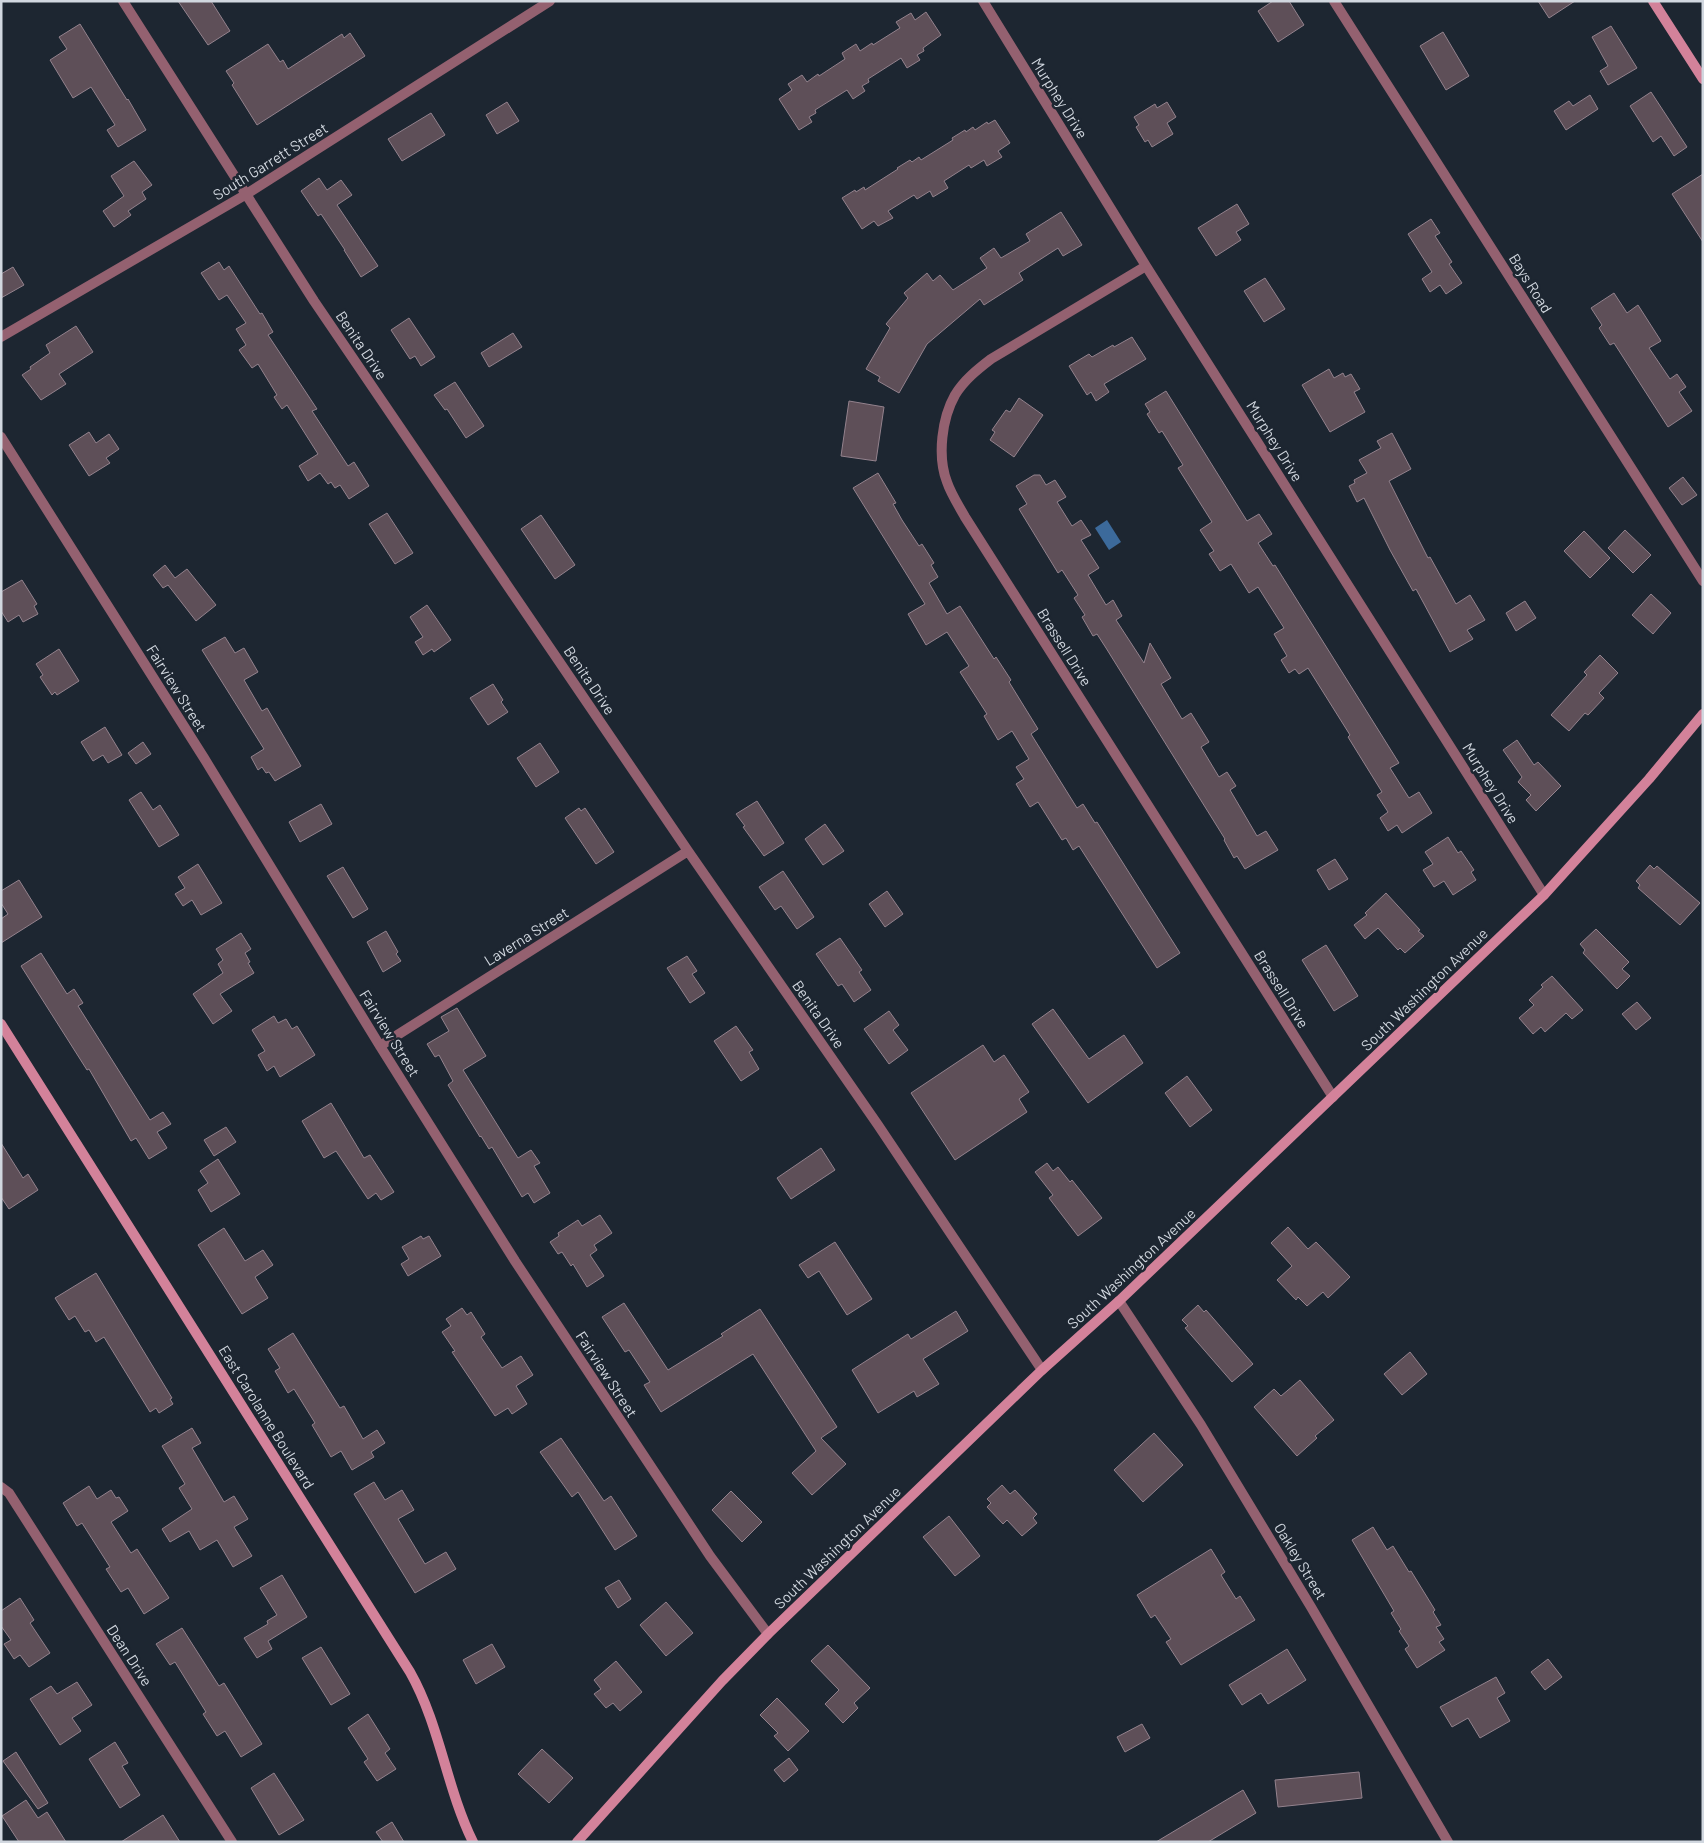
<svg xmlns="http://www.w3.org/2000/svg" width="1704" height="1843" font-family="Barlow,sans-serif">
  <rect width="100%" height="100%" fill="#1d2631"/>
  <!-- water -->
  <path fill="#3c6a9b" d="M1107,520L1121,542L1109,550L1095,528Z"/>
  <!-- building -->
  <path fill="#5e4f58" stroke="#93828d" d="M178,1H211L230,31L208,45Z
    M1273,1H1289L1304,25L1278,42L1258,11Z
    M1538,1H1575L1549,18Z
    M926,12L941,35L923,48L924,51L917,55L920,60L907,68L901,58L868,79L869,82L862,86L865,91L853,99L847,90L815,110L816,113L809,117L812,122L799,130L779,99L792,90L788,84L802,75L807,82L818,74L819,76L845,59L842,53L856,44L860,51L872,43L873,45L900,28L896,22L911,13L915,20Z
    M80,24L127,100L128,99L146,130L118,147L107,130L115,125L91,87L73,98L50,60L67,49L59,37Z
    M1611,26L1637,68L1608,85L1600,71L1608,66L1592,37Z
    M1443,32L1469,76L1446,90L1420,46Z
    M350,33L365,56L257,125L232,85L234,83L226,71L268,44L280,62L283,60L288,69L342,34L344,38Z
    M1651,92L1687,147L1674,156L1661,136L1653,142L1630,106Z
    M1590,95L1598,109L1566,130L1554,111L1569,101L1573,106Z
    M507,102L519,121L497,134L486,115Z
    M1167,102L1176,117L1167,123L1173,134L1152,147L1148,140L1145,142L1136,127L1139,125L1134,117L1155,104L1157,108Z
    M431,113L445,135L402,161L388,139Z
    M995,120L1010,143L998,151L1002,157L987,166L984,160L971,168L969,165L944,181L948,188L933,197L930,191L917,199L914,195L888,211L893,218L878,226L874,221L862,229L842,198L855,190L856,192L864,187L865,190L898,169L897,168L910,160L912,162L919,157L921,160L953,140L952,138L965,130L966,132L973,127L975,130L987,122L988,124Z
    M134,161L152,185L142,192L146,199L128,211L131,215L114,227L103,211L124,196L111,176Z
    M1703,174V242L1672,194Z
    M319,178L327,190L341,180L352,195L337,205L378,266L361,277L344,250H345L321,214L318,216L301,191Z
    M1237,204L1249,224L1236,232L1241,240L1216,256L1198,228Z
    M1061,212L1082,245L1063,256L1058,248L1019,273L1023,280L984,305L980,299L927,344L899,393L878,381L880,377L866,369L890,328L886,324L908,298L904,293L927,273L933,281L940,275L953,290L987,268L980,258L994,248L1001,258L1030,241L1026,234Z
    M1431,219L1440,233L1435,236L1452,262L1449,264L1462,283L1446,294L1440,285L1430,292L1422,279L1432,272L1408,234Z
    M219,262L224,270L229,266L260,314L262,313L273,332L268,335L317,409L312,411L348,466L354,462L369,486L349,499L340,485L335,488L331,482L328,484L320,473L308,481L299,466L318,454L287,405L282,409L274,397L277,395L258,364L252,368L239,350L246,345L236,329L246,323L227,295L219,300L201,273Z
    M13,267L24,285L1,298V274Z
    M1265,278L1285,309L1264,322L1244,291Z
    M1614,293L1627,313L1638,305L1661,341L1649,348L1670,379L1677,374L1686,387L1679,392L1692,411L1668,427L1614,343L1610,345L1599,328L1602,325L1591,308Z
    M409,318L435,357L421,366L415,356L410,359L391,330Z
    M76,326L93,352L59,374L66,384L41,400L22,375L31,369L30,367L50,353L46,345Z
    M513,333L522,347L489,367L481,353Z
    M1132,337L1146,359L1104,384L1109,392L1096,401L1091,392L1087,395L1069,366L1089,354L1092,357L1113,345L1114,347Z
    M1329,369L1334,378L1343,373L1345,377L1351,374L1360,389L1354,392L1365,412L1330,432L1302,385Z
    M455,382L484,426L466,438L447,409L445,410L434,395Z
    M1166,391L1247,521L1259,514L1272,534L1258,543L1273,566L1275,565L1399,763L1390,768L1409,798L1419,792L1432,813L1402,833L1397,825L1388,831L1380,818L1388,812L1377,795L1382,792L1348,737L1350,735L1308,668L1299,674L1295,669L1289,673L1281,660L1287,656L1274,634L1284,628L1258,587L1249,593L1231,564L1220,571L1209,554L1214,551L1200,530L1212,522L1178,468L1183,465L1162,431L1159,433L1147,414L1150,412L1145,404Z
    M1019,398L1043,415L1014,457L990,440L995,432L992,430L1006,410L1010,412Z
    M849,401L884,407L876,461L841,456Z
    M89,432L96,443L109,434L119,449L106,458L110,463L89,476L69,445Z
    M1392,433L1411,469L1389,481L1428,558L1430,557L1456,604L1470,595L1485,620L1467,630L1473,639L1450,652L1416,589L1413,591L1390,550L1364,498L1357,502L1349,486L1355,483L1354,480L1367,473L1359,460L1381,448L1377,441Z
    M878,473L896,503L893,504L902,520L919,546L922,544L934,563L931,565L938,577L929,583L947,614L960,606L994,659L996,657L1011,680L1009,682L1038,729L1031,734L1077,808L1083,804L1095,823L1097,822L1180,953L1157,968L1079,846L1073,850L1066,838L1062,840L1038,802L1030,807L1016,784L1024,779L1016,767L1029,759L1012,731L998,740L984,716L987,714L960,672L969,666L947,632L926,645L908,614L925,604L853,488Z
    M1034,475H1040L1046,485L1055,480L1066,497L1057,502L1072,526L1081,520L1091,535L1081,540L1099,568L1088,575L1106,605L1113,600L1122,616L1116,620L1144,663L1150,643L1171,678L1161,684L1182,719L1191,713L1209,742L1201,747L1219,777L1227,772L1236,786L1230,790L1257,836L1266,831L1278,850L1245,869L1237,856L1234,858L1224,840L1225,839L1106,648L1097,634L1093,636L1082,617L1085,615L1074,598L1078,595L1062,570L1058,573L1019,509L1027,504L1016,486Z
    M1683,477L1697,495L1682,505L1669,488Z
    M387,513L413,553L395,564L369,524Z
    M541,515L575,565L555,579L521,529Z
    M1625,530L1651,555L1633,573L1608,548Z
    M1584,531L1610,558L1590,578L1564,551Z
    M165,565L175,578L187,569L216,605L196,621L168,585L163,588L153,575Z
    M22,580L37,604L34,606L38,614L23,622L19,615L8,622L1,611V592Z
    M1651,594L1671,613L1653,634L1632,615Z
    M1525,601L1536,618L1516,631L1506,613Z
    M427,605L451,640L434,652L432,649L423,655L415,642L423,637L410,617Z
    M225,637L235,653L244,648L258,672L244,680L262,711L267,708L301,766L275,781L269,772L266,773L262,767L258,770L251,757L264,749L202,650Z
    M59,649L79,681L57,695L55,692L52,695L40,677L43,675L36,664Z
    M1600,655L1618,673L1599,693L1604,698L1588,715L1585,713L1569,731L1551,715L1587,675L1584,672Z
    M493,684L503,700L501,702L508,712L488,725L470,698Z
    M105,727L122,755L108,763L103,755L93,761L81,742Z
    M1517,740L1534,765L1538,762L1561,786L1536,811L1526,800L1531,795L1518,782L1522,777L1503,750Z
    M143,742L151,754L136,764L128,753Z
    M540,743L559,772L536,787L517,758Z
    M141,792L153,810L160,805L179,835L159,847L129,800Z
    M757,801L784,843L764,856L743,827L745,826L736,814Z
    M321,804L332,824L300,842L289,822Z
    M579,808L581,811L585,808L614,852L596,864L565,818Z
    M825,824L844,851L823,865L805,839Z
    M1448,837L1458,853L1461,851L1474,870L1471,872L1476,880L1453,895L1444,881L1434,887L1423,870L1433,864L1425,852Z
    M1335,859L1348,879L1329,890L1317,870Z
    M198,864L222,903L201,915L192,900L183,906L175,894L185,888L178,877Z
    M1650,865L1654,869L1657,866L1700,903L1680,925L1638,888L1640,885L1636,881Z
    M343,867L368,909L353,918L327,876Z
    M783,871L814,917L797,929L781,906L775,910L759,887Z
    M19,880L42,917L1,943V919L8,914L1,903V891Z
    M887,891L903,914L885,927L869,904Z
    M1386,893L1420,930L1418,931L1424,936L1405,953L1400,948L1398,950L1378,928L1365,939L1354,925L1367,915L1365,913Z
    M1596,929L1629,962L1622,969L1630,976L1617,989L1583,953L1585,950L1580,944Z
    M386,931L398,952L396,954L401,961L383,972L367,942Z
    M241,933L251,949L245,953L250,962L248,963L254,973L220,994L232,1011L213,1024L193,994L223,973L218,964L223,960L216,949Z
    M840,938L862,970L859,972L871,990L854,1002L842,984L838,986L816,954Z
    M1326,945L1358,996L1334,1011L1302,960Z
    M41,953L67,994L74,989L83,1003L78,1006L150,1120L163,1112L171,1124L157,1132L167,1148L149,1159L136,1138L131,1141L89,1069L87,1070L21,966Z
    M687,956L697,971L692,974L705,993L690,1003L667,968Z
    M1552,976L1583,1010L1572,1019L1566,1013L1545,1032L1541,1027L1533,1034L1519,1018L1534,1005L1529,1000L1543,987L1541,985Z
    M1637,1002L1651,1018L1636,1030L1622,1014Z
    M457,1008L486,1056L463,1070L518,1158L531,1150L540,1163L534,1166L550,1193L534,1203L528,1193L522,1197L492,1147L489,1149L481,1136L480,1137L448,1085L453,1081L439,1055L435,1057L427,1044L449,1031L441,1017Z
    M1053,1009L1089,1059L1124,1035L1143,1063L1088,1103L1032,1024Z
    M889,1011L899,1025L893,1030L908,1050L889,1064L864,1029Z
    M274,1016L278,1023L286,1019L292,1029L297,1026L315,1055L280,1077L274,1066L267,1071L258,1055L265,1051L252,1030Z
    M736,1026L753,1050L749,1052L759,1069L741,1081L714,1041Z
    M983,1045L994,1062L1004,1055L1029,1092L1019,1099L1027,1112L955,1160L911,1093Z
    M1187,1076L1212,1110L1190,1127L1165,1093Z
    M331,1103L364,1158L370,1155L394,1192L381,1200L376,1193L368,1199L336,1151L324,1158L302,1121Z
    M226,1127L236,1142L214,1156L204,1140Z
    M1,1143L23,1178L28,1174L38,1190L9,1209L1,1197Z
    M821,1148L835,1170L791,1199L777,1178Z
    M218,1159L240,1194L211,1212L198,1190L208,1183L200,1171Z
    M1047,1163L1053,1171L1058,1167L1070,1182L1072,1180L1102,1218L1078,1236L1049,1198L1053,1195L1035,1172Z
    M600,1215L612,1233L594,1245L597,1250L590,1255L604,1276L587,1287L573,1264L571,1266L562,1252L558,1254L550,1242L559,1236L558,1233L578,1220L582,1226Z
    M1288,1227L1308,1249L1316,1242L1350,1277L1328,1298L1323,1292L1307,1306L1298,1297L1296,1300L1277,1280L1292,1266L1271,1243Z
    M224,1228L245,1261L263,1250L273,1265L255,1277L268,1298L242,1314L198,1245Z
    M421,1236L423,1239L429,1236L441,1256L408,1276L401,1264L409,1259L402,1247Z
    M835,1242L872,1299L847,1315L819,1271L808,1278L799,1265Z
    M96,1273L172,1398L170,1399L173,1404L159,1413L156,1408L150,1412L104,1337L96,1342L89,1330L85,1332L75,1316L69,1320L55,1298Z
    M624,1303L668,1370L723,1336L721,1334L760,1309L837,1427L821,1438L846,1464L812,1495L792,1473L816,1451L753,1354L661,1412L644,1385L650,1382L629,1350L625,1352L602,1317Z
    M1198,1305L1204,1312L1206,1310L1253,1364L1232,1382L1185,1328L1188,1326L1182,1320Z
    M462,1308L467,1315L471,1312L485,1334L481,1337L502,1368L521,1356L533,1375L516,1386L527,1404L512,1414L508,1408L495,1416L452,1352L455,1351L442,1332L451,1326L446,1319Z
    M956,1311L968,1331L923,1359L939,1384L917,1397L914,1391L878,1413L852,1370L908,1334L911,1339Z
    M293,1333L340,1408L344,1406L363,1439L377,1430L385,1443L371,1452L374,1457L352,1470L341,1451L331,1457L312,1425L315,1423L294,1389L288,1393L275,1371L280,1368L268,1349Z
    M1410,1352L1427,1374L1402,1395L1384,1374Z
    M1300,1380L1334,1420L1315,1436L1317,1438L1297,1456L1254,1407L1274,1389L1281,1396Z
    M192,1428L201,1443L192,1448L224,1502L234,1496L248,1519L234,1527L252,1556L233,1567L217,1540L200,1550L189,1531L170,1542L162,1529L192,1509L179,1488L185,1484L162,1446Z
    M1154,1433L1183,1465L1143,1502L1114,1470Z
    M561,1438L604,1501L611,1496L637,1536L615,1550L578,1492L572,1497L540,1452Z
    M374,1482L385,1500L402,1490L414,1510L398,1519L425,1564L446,1552L456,1569L415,1593L354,1494Z
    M1002,1485L1010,1494L1015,1490L1037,1514L1033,1518L1037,1523L1022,1536L1007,1520L1003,1524L987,1507L991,1503L987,1499Z
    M89,1486L97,1499L111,1490L116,1498L119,1497L128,1511L111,1522L131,1553L137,1549L169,1598L144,1614L128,1588L121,1592L106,1569L110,1567L82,1523L77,1526L63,1503Z
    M731,1491L762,1522L742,1542L712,1510Z
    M949,1516L980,1556L955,1576L923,1537Z
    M1373,1527L1387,1550L1393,1546L1409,1572L1411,1571L1435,1610L1433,1612L1441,1625L1436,1627L1444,1639L1439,1642L1445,1650L1417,1668L1405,1649L1409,1646L1399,1631L1401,1629L1391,1613L1394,1611L1352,1540Z
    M1211,1549L1225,1572L1221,1575L1236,1599L1240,1596L1255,1620L1181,1665L1166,1642L1171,1639L1155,1615L1151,1618L1137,1595Z
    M282,1575L307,1617L268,1641L272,1649L257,1658L244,1638L268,1624L267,1621L277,1615L260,1588Z
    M619,1580L631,1599L618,1608L605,1588Z
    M20,1598L34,1620L30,1623L50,1653L29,1667L20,1655L14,1659L4,1644L11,1640L1,1626V1611Z
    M666,1602L693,1633L666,1656L640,1625Z
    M182,1628L219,1686L224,1683L262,1744L241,1757L225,1731L217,1736L203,1714L206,1712L175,1662L170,1665L156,1644Z
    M492,1644L505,1667L476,1684L463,1660Z
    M828,1645L870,1688L854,1703L858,1708L843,1723L825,1704L839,1690L811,1661Z
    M321,1647L350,1694L331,1705L302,1658Z
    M1287,1649L1306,1680L1268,1704L1261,1693L1242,1705L1229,1685Z
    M1548,1659L1562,1677L1545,1690L1531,1672Z
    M616,1661L642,1692L620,1711L613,1703L606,1708L594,1694L601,1689L594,1680Z
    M1496,1677L1505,1693L1497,1698L1510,1721L1480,1738L1468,1718L1452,1727L1440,1707Z
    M77,1682L92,1705L72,1718L81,1731L60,1745L30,1699L51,1686L57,1694Z
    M777,1698L809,1731L788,1751L774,1736L778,1733L760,1715Z
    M368,1714L390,1749L385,1753L396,1769L377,1781L364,1762L368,1759L348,1728Z
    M1142,1724L1150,1738L1125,1752L1117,1737Z
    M115,1742L128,1763L122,1766L140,1795L120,1808L89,1759Z
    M542,1749L573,1778L549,1803L518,1774Z
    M16,1752L48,1803L38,1809L3,1761Z
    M789,1758L798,1770L784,1782L774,1770Z
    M1359,1772L1362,1798L1278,1807L1275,1780Z
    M274,1773L304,1820L279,1835L251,1788Z
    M1243,1790L1256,1813L1208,1842H1156Z
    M26,1800L38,1818L47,1812L66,1842H19L2,1816Z
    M163,1815L180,1842H121Z
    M392,1822L404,1842H383L376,1832Z"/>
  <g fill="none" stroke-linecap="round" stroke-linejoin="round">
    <!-- street -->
    <path stroke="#946170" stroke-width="10" d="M123,1L314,301L688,851L878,1125L1042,1370
      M983,1L1146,266L1544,895
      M1334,1L1703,581
      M1146,266L991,359C978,369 964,380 955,395C942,418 937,456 947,482C951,494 959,506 965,517L1333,1097
      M1,337L245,195L550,1
      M1,437L204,758L380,1046L515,1261L710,1556L768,1634
      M380,1046L688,851
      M1119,1301L1201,1425L1311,1607L1448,1842
      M1,1487L9,1493L232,1842"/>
    <!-- secondary -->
    <path stroke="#d3829a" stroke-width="10" d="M1653,1L1703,79
      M1,1024L410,1672C440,1725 446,1787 473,1842
      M577,1842L722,1681L768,1634L1042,1370L1119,1301L1544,895L1649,779L1703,714"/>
  </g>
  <g text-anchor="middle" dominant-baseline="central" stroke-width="5" stroke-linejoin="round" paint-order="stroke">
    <!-- street labels -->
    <g font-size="15" fill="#d1d7df" stroke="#1d2631">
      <text transform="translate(1060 98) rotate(58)">Murphey Drive</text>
      <text transform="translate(270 161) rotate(-32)">South Garrett Street</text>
      <text transform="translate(1531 283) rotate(58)">Bays Road</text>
      <text transform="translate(362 345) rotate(56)">Benita Drive</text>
      <text transform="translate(1275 441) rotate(58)">Murphey Drive</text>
      <text transform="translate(1065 647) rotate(58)">Brassell Drive</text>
      <text transform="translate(590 680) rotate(56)">Benita Drive</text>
      <text transform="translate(177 688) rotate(58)">Fairview Street</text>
      <text transform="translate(1491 783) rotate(58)">Murphey Drive</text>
      <text transform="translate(526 936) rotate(-32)">Laverna Street</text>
      <text transform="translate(1282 989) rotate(58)">Brassell Drive</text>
      <text transform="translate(1424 989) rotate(-44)">South Washington Avenue</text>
      <text transform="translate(819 1014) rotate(55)">Benita Drive</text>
      <text transform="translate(390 1033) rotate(58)">Fairview Street</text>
      <text transform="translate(1131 1268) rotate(-43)">South Washington Avenue</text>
      <text transform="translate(607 1374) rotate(57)">Fairview Street</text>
      <text transform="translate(267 1417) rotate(58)">East Carolanne Boulevard</text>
      <text transform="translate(837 1547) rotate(-44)">South Washington Avenue</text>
      <text transform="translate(1301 1561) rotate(59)">Oakley Street</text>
      <text transform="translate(130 1655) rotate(57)">Dean Drive</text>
    </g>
  </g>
  <!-- border -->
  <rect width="1704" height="1843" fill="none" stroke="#d1d7df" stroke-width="5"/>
</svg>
